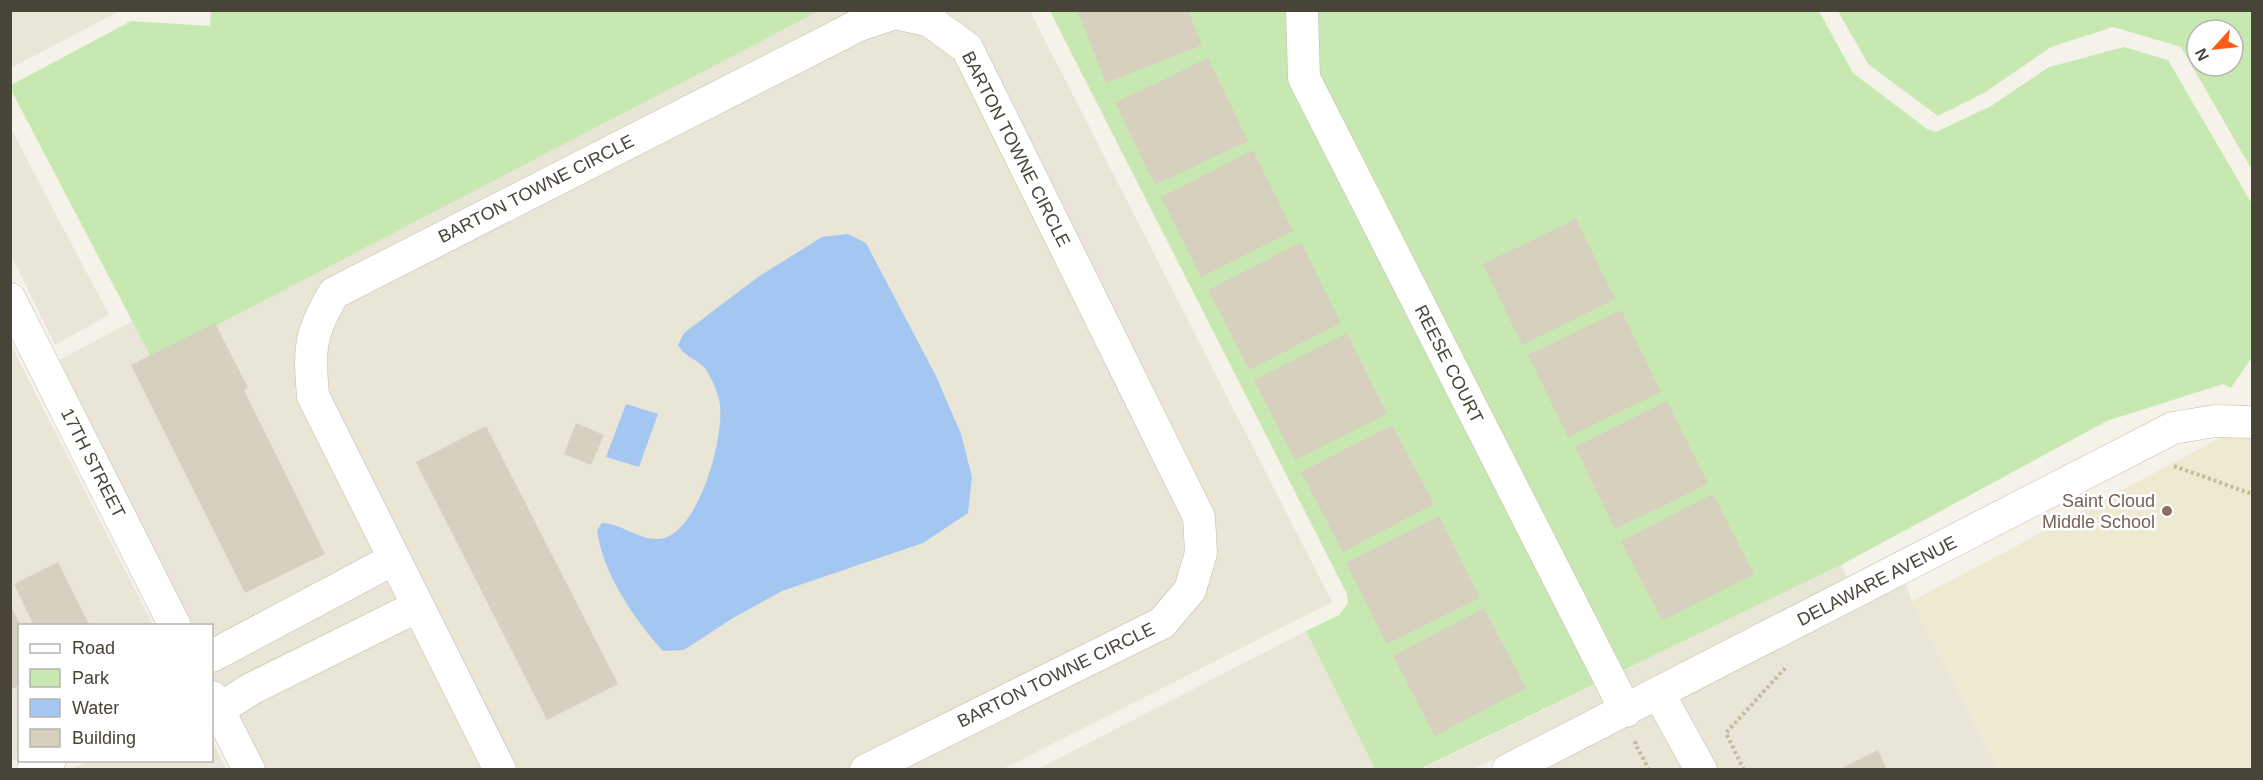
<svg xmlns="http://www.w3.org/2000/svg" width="2263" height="780" font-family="Helvetica,sans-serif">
  <rect width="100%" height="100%" fill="#f5f3e9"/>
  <!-- residential -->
  <path fill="#e9e6d7" d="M11,10H120V11L11,68Z
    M719,11H1030L1332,602L1003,769H249L212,697V626L175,625L45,368L513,116Z
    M10,127L109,315L55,345L11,255Z
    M10,343L153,625L20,626L19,757L11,762Z
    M1841,565L1848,579L1474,769L1420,770Z
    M1901,569L1912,601L1998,769L1508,770Z
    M1306,631L1375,769L1036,770Z
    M212,741L226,769H71L89,761L212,760Z"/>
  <!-- education -->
  <path fill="#eeead2" d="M2252,421V769H1998L1912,601Z"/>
  <!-- green -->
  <path fill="#c7e9b1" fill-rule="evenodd" d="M211,11H819L152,359L11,90V85L131,21L210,26Z
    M1050,11H1819L1853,73L1927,129L1936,132L1991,106L2049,67L2124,47L2168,60L2252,204V357L2231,388L2223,384L2107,421L1841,565L1420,769H1375L1306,631L1339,615L1348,603L1347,594Z
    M1838,11H2252V170L2181,47L2113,27L2051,47L1984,93L1938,116L1868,64ZM2197,30H2233V66H2197Z"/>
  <!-- water -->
  <path fill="#a4c7f2" d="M848,234L866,243L936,376L961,434L972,477L968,513L923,543L782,591L733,618L684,650L663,651C634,619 603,574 597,530L602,523C624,524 637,540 659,539C699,536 727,431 719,399C717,390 709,372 703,366C694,358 684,356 678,345L684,333L758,277L822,237Z
    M626,404L658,414L639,467L606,457Z"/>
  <!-- building -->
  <path fill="#d7d0be" d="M1077,10H1188L1202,45L1106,83Z
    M1208,58L1248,141L1155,185L1115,103Z
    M1253,150L1293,231L1201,277L1161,197Z
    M1576,219L1615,299L1522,345L1483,264Z
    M1301,242L1341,323L1249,370L1208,290Z
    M1621,310L1661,392L1568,437L1528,355Z
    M215,323L248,388L244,390L325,554L245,593L131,365Z
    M1347,333L1387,414L1295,460L1254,380Z
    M1667,401L1708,484L1615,529L1575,447Z
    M576,423L604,435L591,465L564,454Z
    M1392,425L1434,504L1343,552L1301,472Z
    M486,426L618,684L547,720L416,462Z
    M1713,494L1754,574L1662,621L1621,541Z
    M1439,516L1480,598L1387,644L1346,563Z
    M58,562L90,626H34L14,584Z
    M10,605L21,626L20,685L12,689Z
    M1484,608L1526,688L1435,736L1393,656Z
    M1878,750L1887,770H1838Z"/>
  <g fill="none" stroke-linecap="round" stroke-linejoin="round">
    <defs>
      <path id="minor" d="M1302,10L1304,78L1626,711
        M10,299L175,626
        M212,656L394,559
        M1659,694L1701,770
        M212,697L249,770
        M218,710L251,689L418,606
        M33,770L50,760
        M500,770L313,396C309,350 309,334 334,293L859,25L895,13L930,21L967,48L1199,517L1201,553L1190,590L1162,623L866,770
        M1508,770L2173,428L2215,421L2252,422"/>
    </defs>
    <!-- minor casing -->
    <use href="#minor" stroke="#c0bcab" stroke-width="33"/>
    <!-- path -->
    <path stroke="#c2bb9c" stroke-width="4" stroke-dasharray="3 3" stroke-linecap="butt" d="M2174,466L2252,494
      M1637,742L1635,743L1649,770
      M1744,770L1726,733L1787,666"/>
    <!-- minor -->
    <use href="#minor" stroke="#fff" stroke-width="32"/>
  </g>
  <!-- markers -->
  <circle fill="#8d6e63" stroke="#fff" stroke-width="2" cx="2167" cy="511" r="6"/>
  <g text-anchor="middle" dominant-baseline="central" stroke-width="5" stroke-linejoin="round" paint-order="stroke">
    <!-- street labels -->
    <g font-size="18" fill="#484437" stroke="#fff">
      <text transform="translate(1016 149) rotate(63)">BARTON TOWNE CIRCLE</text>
      <text transform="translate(536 189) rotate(-27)">BARTON TOWNE CIRCLE</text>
      <text transform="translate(1449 364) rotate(63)">REESE COURT</text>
      <text transform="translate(93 463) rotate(63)">17TH STREET</text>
      <text transform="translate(1877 581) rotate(-27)">DELAWARE AVENUE</text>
      <text transform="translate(1056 675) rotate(-26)">BARTON TOWNE CIRCLE</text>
    </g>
    <!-- education labels -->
    <g font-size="18" fill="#785e54" stroke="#fff" text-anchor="end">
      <text x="2155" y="501">Saint Cloud<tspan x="2155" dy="21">Middle School</tspan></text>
    </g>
  </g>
  <!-- border -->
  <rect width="2263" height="780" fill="none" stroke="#484437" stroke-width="24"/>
  <!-- legend -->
  <rect x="18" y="624" width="195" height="138" fill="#ffffff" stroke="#b6b4af" stroke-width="1.5"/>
  <rect x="30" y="644" width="30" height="9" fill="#ffffff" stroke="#b6b4af" stroke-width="1.5"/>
  <text x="72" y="654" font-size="18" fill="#484437">Road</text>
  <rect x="30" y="669" width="30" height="18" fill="#c7e9b1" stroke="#b6b4af" stroke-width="1.5"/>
  <text x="72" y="684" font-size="18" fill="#484437">Park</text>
  <rect x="30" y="699" width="30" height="18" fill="#a4c7f2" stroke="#b6b4af" stroke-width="1.5"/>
  <text x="72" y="714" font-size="18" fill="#484437">Water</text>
  <rect x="30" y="729" width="30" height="18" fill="#d7d0be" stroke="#b6b4af" stroke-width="1.5"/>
  <text x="72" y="744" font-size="18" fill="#484437">Building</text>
  <!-- north arrow -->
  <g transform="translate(2215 48) rotate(243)"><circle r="28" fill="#ffffff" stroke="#b6b4af" stroke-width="1.5"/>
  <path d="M0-4.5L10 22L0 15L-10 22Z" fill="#fe5c16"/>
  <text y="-9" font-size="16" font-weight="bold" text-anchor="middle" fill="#484437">N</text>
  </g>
</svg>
